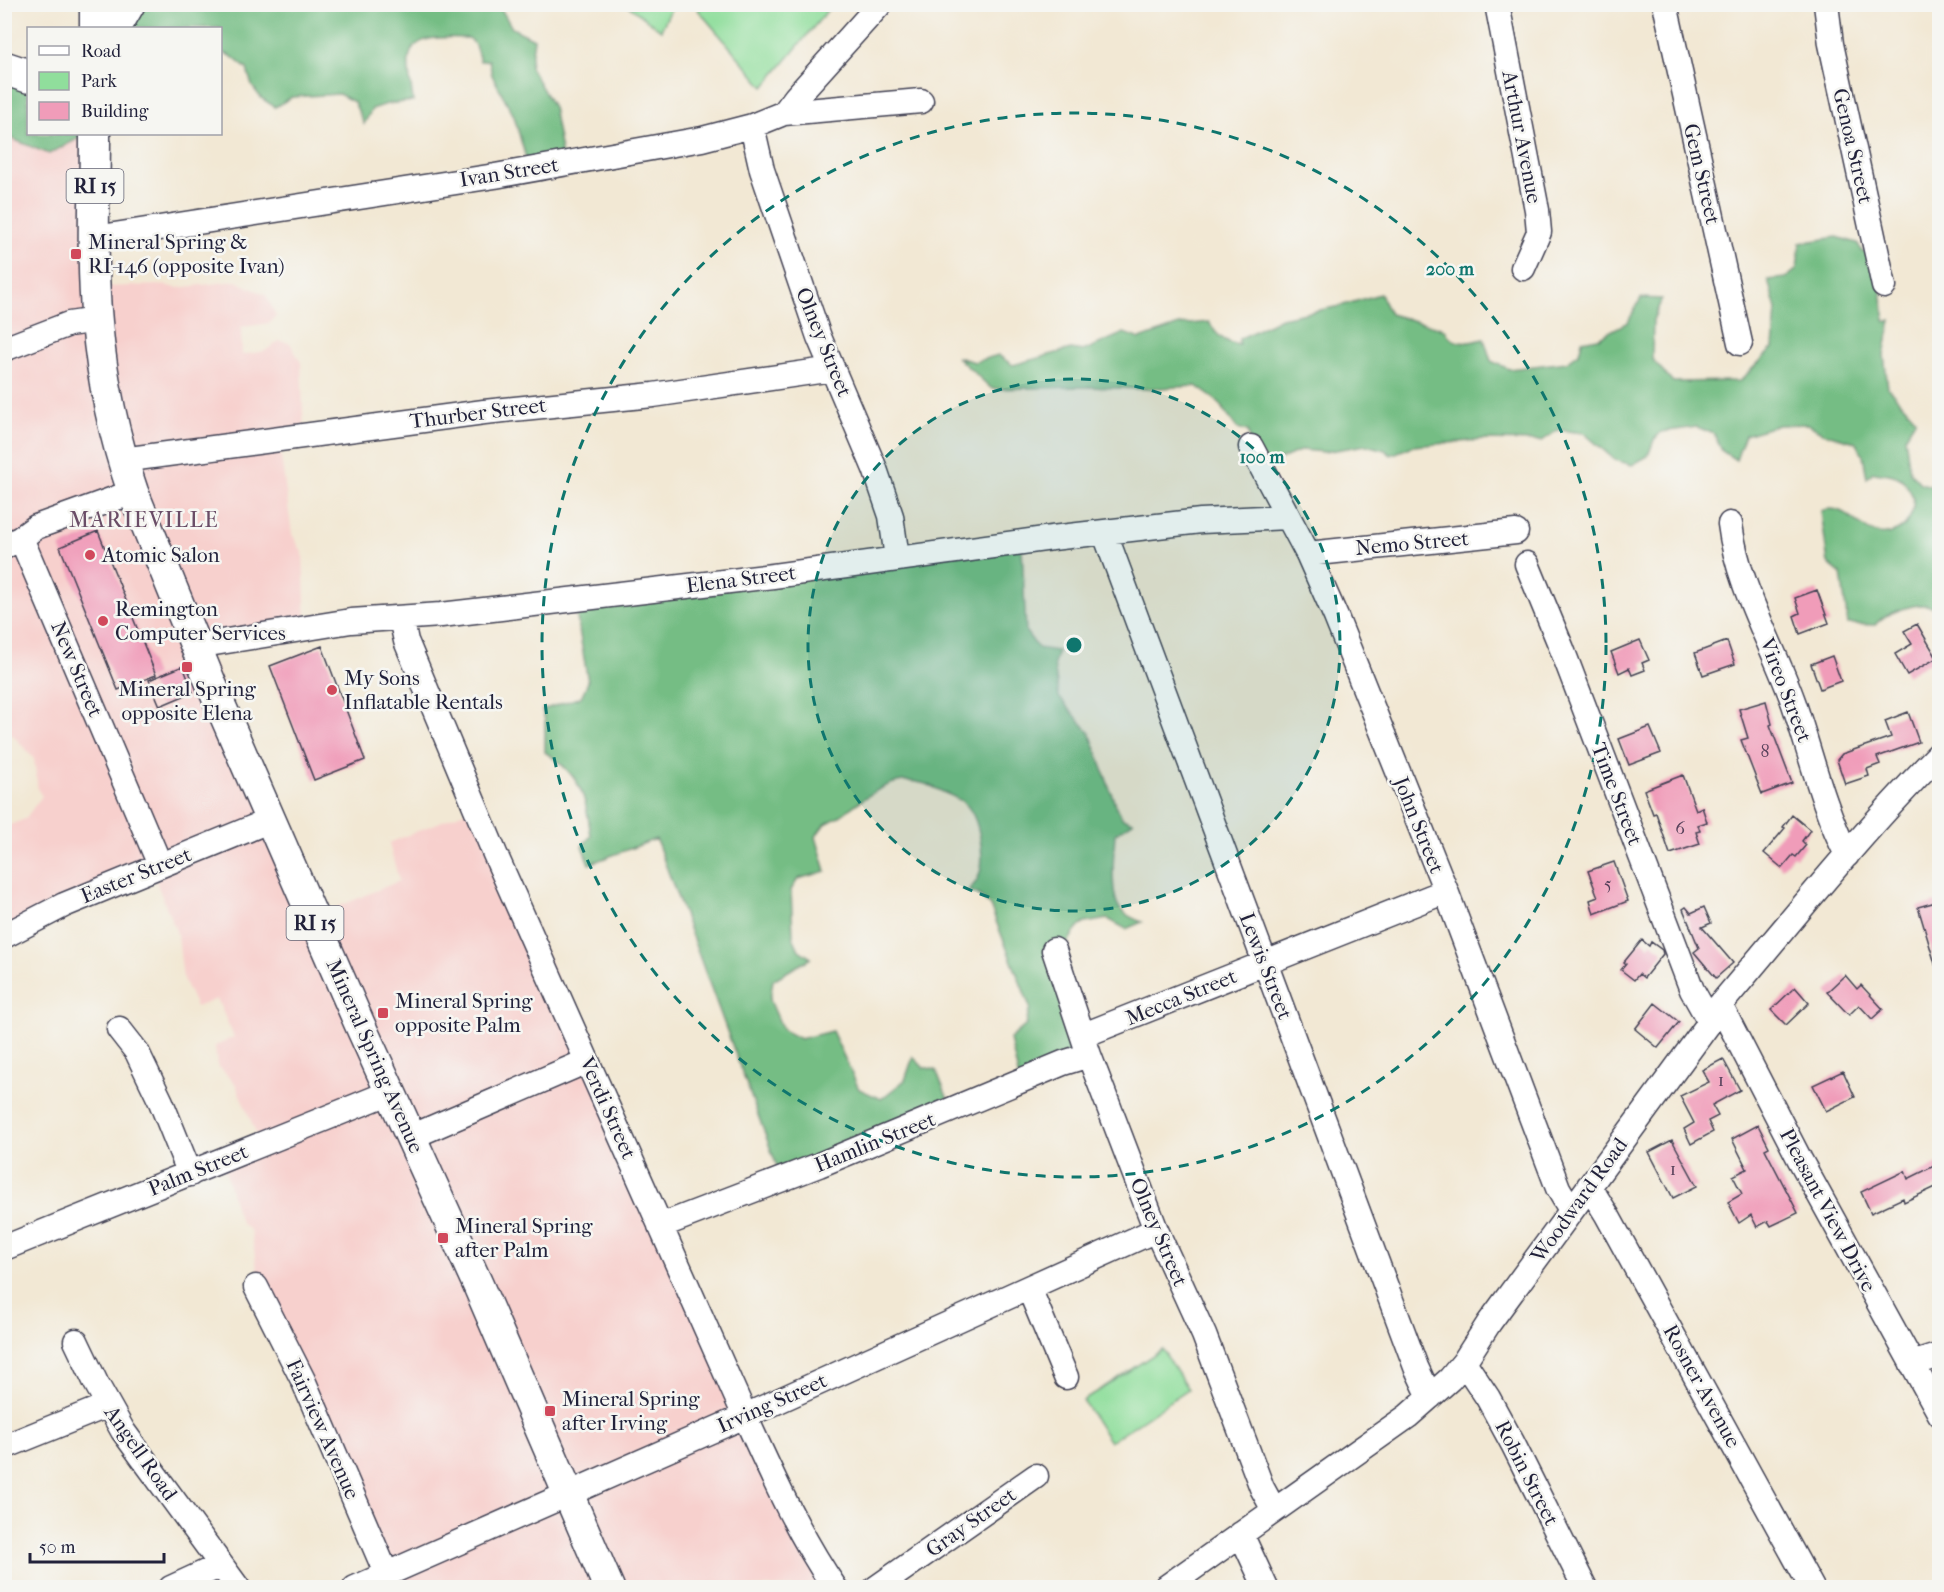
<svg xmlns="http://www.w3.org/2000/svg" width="1944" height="1592" font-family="'IM FELL French Canon',serif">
  <rect width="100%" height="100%" fill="#f6f6f2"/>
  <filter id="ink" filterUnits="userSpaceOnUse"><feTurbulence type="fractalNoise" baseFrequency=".0167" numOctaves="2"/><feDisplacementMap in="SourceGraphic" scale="12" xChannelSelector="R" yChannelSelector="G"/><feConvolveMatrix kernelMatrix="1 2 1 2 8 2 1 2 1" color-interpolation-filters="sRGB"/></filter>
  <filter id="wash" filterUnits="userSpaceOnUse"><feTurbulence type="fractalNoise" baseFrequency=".008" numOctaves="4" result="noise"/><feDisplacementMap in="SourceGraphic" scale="24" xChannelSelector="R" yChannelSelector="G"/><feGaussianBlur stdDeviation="1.35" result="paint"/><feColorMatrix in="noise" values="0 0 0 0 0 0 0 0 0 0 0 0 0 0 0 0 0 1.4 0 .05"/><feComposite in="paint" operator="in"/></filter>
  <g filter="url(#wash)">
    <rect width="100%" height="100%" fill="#f2e8d4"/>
    <!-- built -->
    <path fill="#f7d0cd" d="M87,134L102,287L164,285L177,288L236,281L266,295L276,316L270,323L241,327L242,355L265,351L279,341L290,343L301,363L304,435L279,442L292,534L303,554L306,624L201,635L321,914L399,881L389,843L481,805L730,1373L840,1587H387L329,1430L257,1268L251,1231L242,1224L236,1210L223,1162L260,1142L235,1083L217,1065L215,1046L234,1037L217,999L196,1007L183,979L178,936L153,874L5,937V827L25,819L42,796L38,790L34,759L12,734H5V136L49,154Z"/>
    <!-- green -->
    <path fill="#90de9c" stroke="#59806c" stroke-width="1.5" d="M627,5H673L661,30Z
      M696,5H832L764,87L699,11Z
      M1162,1349L1188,1389L1110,1442L1083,1401Z"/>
    <!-- forest -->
    <path fill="#74bd84" stroke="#4b7060" stroke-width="1.5" d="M114,5H499L512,28L534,39L530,67L553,107L563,162L529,169L514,116L492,75L489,60L480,61L475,45L469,38C450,38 412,32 409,59C407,71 412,88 413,101L387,104L372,109L364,124L354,102L339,94L292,97L275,107L261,98L252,86L247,69L231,56L221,52L220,28H109Z
      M5,64L28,69V134H87L49,154L5,136Z
      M1837,237L1857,243L1863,252L1877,257L1885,322L1891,320L1884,355L1888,388L1916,419L1905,437L1910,472L1920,483L1939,488V611C1937,610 1934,607 1931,606C1916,602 1884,613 1875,625L1848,624L1841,574L1828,563L1821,511C1848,500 1861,539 1887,534C1908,531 1920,507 1909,489C1906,485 1904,480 1900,478C1892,473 1882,473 1873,472L1867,478L1863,455L1855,442L1823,433L1808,424L1778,425L1745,435L1736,460L1722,451L1714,434L1697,427L1661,432L1654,440L1648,456L1632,465L1615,460L1584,433L1558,430L1542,441L1482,440L1413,446L1391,455L1385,450L1366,445L1324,452L1302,450L1267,465L1251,447L1248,431L1237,428L1217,401L1196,386L1141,389L1088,387L992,389L957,357L975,362L998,355L1013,365L1071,349L1083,351L1124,333L1140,339L1179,325L1209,322C1217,336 1224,342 1239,345V339L1281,318L1340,306L1380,294L1390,314L1444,329C1454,347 1466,343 1484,339L1491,361L1509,369L1567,362L1579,353L1582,341L1598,338L1628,322L1641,298L1662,299L1653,320L1652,359L1673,382L1740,381L1773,348L1776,309L1768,280L1786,278L1797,269L1800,243Z
      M1022,547L1026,632L1038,648L1058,651L1054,664L1059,697L1090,733L1117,809L1122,818L1133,822L1115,834C1114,851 1109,897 1121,910C1127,916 1134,919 1142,922L1126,929L1108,919L1085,923L1077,928L1061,953L1093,1054L1019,1079L1010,1039L1026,1025L1030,1007L990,906L978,894L969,891C971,887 975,884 977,880C987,861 980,815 963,802C957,798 949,795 943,792C930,785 918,780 903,781C883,783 858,802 843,814C829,825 826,818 816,837L826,871L798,879L791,890L793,937L799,950L811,958L773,980L770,1000L783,1030L800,1039L832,1031L859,1089L881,1099L905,1080L913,1057L923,1067L936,1070L952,1109L782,1180L656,839L589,864L582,846L591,836C585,795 582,776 545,752V720L542,710L581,697L588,682L574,600Z"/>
    <g id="blocks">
      <!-- building -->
      <path fill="#f09cb9" d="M98,531L156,675L118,690L60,547Z
        M1817,590L1829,623L1800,634L1794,616L1800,613L1795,598Z
        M1917,624L1937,658L1907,675L1895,654L1912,644L1904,631Z
        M1640,640L1649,660L1642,663L1645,670L1632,675L1629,668L1619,673L1611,652Z
        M1727,641L1735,664L1703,675L1695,653Z
        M322,646L365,760L314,780L270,666Z
        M1832,656L1841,681L1820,689L1811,664Z
        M183,666L193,692L160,706L149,680Z
        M1766,701L1772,724L1770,725L1792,783L1762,794L1741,740L1748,738L1739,709Z
        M1908,712L1919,742L1877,757L1880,764L1867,769L1869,776L1845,784L1837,760L1842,754L1891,737L1885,721Z
        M1650,727L1661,753L1629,765L1619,739Z
        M1683,775L1696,810L1702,807L1707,822L1698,825L1700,831L1696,832L1700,844L1670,854L1656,813L1653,814L1644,790Z
        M1792,815L1810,830L1802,841L1806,845L1796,857L1793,855L1782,868L1764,853L1785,828L1783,827Z
        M1614,862L1628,901L1594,914L1590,900L1598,897L1588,871Z
        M1936,902L1937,905L1940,904V966L1936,967L1918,907Z
        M1686,907L1691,913L1704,907L1711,923L1702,927L1733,963L1716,978L1694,952L1699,948L1683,909Z
        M1642,940L1649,946L1651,942L1662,950L1663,954L1644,978L1639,974L1634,980L1621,970L1626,964L1624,962Z
        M1845,975L1857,989L1861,985L1883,1009L1872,1019L1859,1005L1849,1015L1827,992Z
        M1795,987L1809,1003L1786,1025L1771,1010Z
        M1655,1003L1679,1022L1658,1048L1635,1029Z
        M1723,1059L1740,1090L1712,1105L1718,1116L1708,1121L1713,1132L1691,1144L1684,1129L1694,1123L1680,1096L1709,1082L1702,1070Z
        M1843,1071L1855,1097L1826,1111L1813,1085Z
        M1758,1125L1769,1147L1765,1149L1798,1213L1771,1226L1768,1221L1757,1227L1751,1215L1739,1223L1728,1202L1742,1194L1733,1176L1747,1169L1732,1139Z
        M1672,1140L1697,1186L1673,1198L1649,1152Z
        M1940,1163V1185L1904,1202L1903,1198L1871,1213L1861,1192L1905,1171L1908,1179Z"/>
    </g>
  </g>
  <g filter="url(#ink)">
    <use href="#blocks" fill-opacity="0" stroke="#414052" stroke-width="1.5"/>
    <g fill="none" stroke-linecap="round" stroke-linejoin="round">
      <defs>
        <path id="minor" d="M1497,4L1537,210L1539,232L1523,268
          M1665,4L1740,343
          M1826,4L1831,44L1884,286
          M784,113L796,97L880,4
          M752,126L762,170L819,337L875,469L891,516L897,558
          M95,238L495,176L702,139L752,126L784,113L921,101
          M4,349L69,324L97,320
          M1251,447L1308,554L1336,617L1446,891L1558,1188L1571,1210
          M122,460L484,412L653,395L833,369
          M1730,524C1738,588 1773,644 1794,704C1811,755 1823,807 1847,855
          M1105,534L1416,1367L1430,1397
          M21,538L160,865
          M4,547L21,538L36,527L133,492
          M1308,554L1516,532
          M1527,564L1562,649L1692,990L1710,1022
          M401,618L406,641L495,854L745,1416C772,1475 798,1534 835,1588
          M196,646L351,621L441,615L773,576L1052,538L1201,521L1287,517
          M4,936L64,905L271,820
          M1054,950L1089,1055L1156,1230L1204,1335L1262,1488L1274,1510
          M1720,1005L1800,1160L1940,1414
          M119,1029L137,1052L161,1102L190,1174
          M1084,1035L1446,891
          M411,1137L587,1061
          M1589,1186L1607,1215L1812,1588
          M660,1226L819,1165L1063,1063L1089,1055
          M4,1248L391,1092
          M256,1287L303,1380L386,1573
          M1029,1288L1066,1377
          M76,1341L96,1383L123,1431L238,1588
          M1464,1362L1488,1398L1513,1444L1585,1588
          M1912,1364L1940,1355
          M4,1447L108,1405
          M1241,1534L1266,1588
          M171,1588L221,1565
          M355,1588L745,1416L1156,1230
          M876,1588L1036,1476
          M1165,1588L1408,1416L1450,1379L1464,1362L1489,1323L1710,1022L1720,1005C1792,920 1861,833 1940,753"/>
        <path id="major" d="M95,28V4
          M95,134C95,196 91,260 97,322C102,380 114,437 133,492L212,686L360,1025L478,1285L609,1588"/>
        <path id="highway" d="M114,28L128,4
          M4,68L28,76"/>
      </defs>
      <!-- minor casing -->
      <use href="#minor" stroke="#414052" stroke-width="27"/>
      <!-- major casing -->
      <use href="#major" stroke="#414052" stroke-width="33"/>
      <!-- highway casing -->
      <use href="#highway" stroke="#414052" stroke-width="36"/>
      <!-- minor -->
      <use href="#minor" stroke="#fff" stroke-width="24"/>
      <!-- major -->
      <use href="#major" stroke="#fff" stroke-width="30"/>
      <!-- highway -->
      <use href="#highway" stroke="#fff" stroke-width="33"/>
    </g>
  </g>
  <!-- distance rings -->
  <circle cx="1074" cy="645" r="266" fill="#0f766e" fill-opacity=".12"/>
  <g fill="none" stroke="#0f766e" stroke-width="3" stroke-dasharray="10 8">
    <circle cx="1074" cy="645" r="266"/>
    <circle cx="1074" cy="645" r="532"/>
  </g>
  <!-- markers -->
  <g fill="#d1495b" stroke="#f6f6f2" stroke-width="2">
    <rect x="70" y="248" width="12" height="12" rx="3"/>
    <circle cx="90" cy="555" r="6"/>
    <circle cx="103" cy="621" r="6"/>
    <rect x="181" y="661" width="12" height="12" rx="3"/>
    <circle cx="332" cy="690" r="6"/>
    <rect x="377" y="1007" width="12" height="12" rx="3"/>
    <rect x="437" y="1232" width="12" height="12" rx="3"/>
    <rect x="544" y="1405" width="12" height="12" rx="3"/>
  </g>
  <g text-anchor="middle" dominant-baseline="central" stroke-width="5" stroke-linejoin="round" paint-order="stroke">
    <!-- number labels -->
    <g font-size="18" fill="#56405a">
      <text x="1765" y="751">8</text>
      <text x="1680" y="828">6</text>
      <text x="1608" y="884">5</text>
      <text x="1721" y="1080">1</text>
      <text x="1673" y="1169">1</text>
    </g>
    <!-- shield labels -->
    <g fill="#f6f6f2" stroke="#626272" stroke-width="1.5">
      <rect x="66.5" y="169" width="57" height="34" rx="4.5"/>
      <rect x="286.5" y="906" width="57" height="34" rx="4.5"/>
    </g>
    <g font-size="20" font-weight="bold" fill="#22223b">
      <text x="95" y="186">RI 15</text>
      <text x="315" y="923">RI 15</text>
    </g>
    <!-- street labels -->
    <g font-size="21" fill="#22223b" stroke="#f6f6f2">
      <text transform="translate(1522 137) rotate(79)">Arthur Avenue</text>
      <text transform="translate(1853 146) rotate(77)">Genoa Street</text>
      <text transform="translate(509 172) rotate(-9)">Ivan Street</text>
      <text transform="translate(1702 174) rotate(77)">Gem Street</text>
      <text transform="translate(824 342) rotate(68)">Olney Street</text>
      <text transform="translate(478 413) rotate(-7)">Thurber Street</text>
      <text transform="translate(1412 543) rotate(-5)">Nemo Street</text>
      <text transform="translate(741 579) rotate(-7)">Elena Street</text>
      <text transform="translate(77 669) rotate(67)">New Street</text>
      <text transform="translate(1786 690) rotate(69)">Vireo Street</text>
      <text transform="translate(1617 794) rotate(69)">Time Street</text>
      <text transform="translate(1419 825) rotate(68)">John Street</text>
      <text transform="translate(136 875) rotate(-22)">Easter Street</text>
      <text transform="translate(1266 966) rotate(69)">Lewis Street</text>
      <text transform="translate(1181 997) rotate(-22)">Mecca Street</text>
      <text transform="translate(375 1056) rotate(66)">Mineral Spring Avenue</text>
      <text transform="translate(608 1108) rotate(66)">Verdi Street</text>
      <text transform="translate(875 1142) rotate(-22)">Hamlin Street</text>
      <text transform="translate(198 1170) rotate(-22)">Palm Street</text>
      <text transform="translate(1579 1200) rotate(-54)">Woodward Road</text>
      <text transform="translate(1828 1210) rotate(62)">Pleasant View Drive</text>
      <text transform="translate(1159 1232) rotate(67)">Olney Street</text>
      <text transform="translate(1702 1386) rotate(61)">Rosner Avenue</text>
      <text transform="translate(772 1403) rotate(-24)">Irving Street</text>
      <text transform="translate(323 1429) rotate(66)">Fairview Avenue</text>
      <text transform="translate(141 1453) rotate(55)">Angell Road</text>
      <text transform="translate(1527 1473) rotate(63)">Robin Street</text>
      <text transform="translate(971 1522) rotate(-35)">Gray Street</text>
    </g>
    <!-- poi labels -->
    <g font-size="21" fill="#22223b" stroke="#f6f6f2" text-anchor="start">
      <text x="88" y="242">Mineral Spring &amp;<tspan x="88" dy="24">RI-146 (opposite Ivan)</tspan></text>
      <text x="102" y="555">Atomic Salon</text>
      <text x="115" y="609">Remington<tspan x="115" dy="24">Computer Services</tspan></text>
      <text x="344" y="678">My Sons<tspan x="344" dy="24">Inflatable Rentals</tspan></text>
      <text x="187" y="689" text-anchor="middle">Mineral Spring<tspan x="187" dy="24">opposite Elena</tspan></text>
      <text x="395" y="1001">Mineral Spring<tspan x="395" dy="24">opposite Palm</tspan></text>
      <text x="455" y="1226">Mineral Spring<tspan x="455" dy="24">after Palm</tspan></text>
      <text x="562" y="1399">Mineral Spring<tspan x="562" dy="24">after Irving</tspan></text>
    </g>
    <!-- neighbourhood labels -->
    <g font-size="22" letter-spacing="1.5" fill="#6a4d67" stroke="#f6f6f2">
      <text x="144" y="520">MARIEVILLE</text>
    </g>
  </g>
  <circle cx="1074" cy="645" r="9" fill="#0f766e" stroke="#f6f6f2" stroke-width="3"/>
  <g font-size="18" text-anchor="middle" font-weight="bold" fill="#0f766e" stroke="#f6f6f2" stroke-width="5" stroke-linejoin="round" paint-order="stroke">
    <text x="1450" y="275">200 m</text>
    <text x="1262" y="463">100 m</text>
  </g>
  <!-- margin -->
  <rect width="1944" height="1592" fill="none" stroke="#f6f6f2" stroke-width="24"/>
  <!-- legend -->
  <rect x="27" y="27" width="195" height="108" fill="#f6f6f2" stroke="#a1a1a9" stroke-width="1.5"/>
  <rect x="39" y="46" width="30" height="9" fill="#ffffff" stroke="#a1a1a9" stroke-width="1.5"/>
  <text x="81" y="57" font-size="18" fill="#22223b">Road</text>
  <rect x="39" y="72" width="30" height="18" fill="#90de9c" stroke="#a1a1a9" stroke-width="1.5"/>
  <text x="81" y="87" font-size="18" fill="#22223b">Park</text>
  <rect x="39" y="102" width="30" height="18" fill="#f09cb9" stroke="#a1a1a9" stroke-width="1.5"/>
  <text x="81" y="117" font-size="18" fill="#22223b">Building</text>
  <!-- scale -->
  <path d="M30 1553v9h134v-9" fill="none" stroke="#22223b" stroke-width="3"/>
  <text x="39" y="1553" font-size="18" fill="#22223b" stroke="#f6f6f2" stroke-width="4.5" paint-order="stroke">50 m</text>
</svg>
